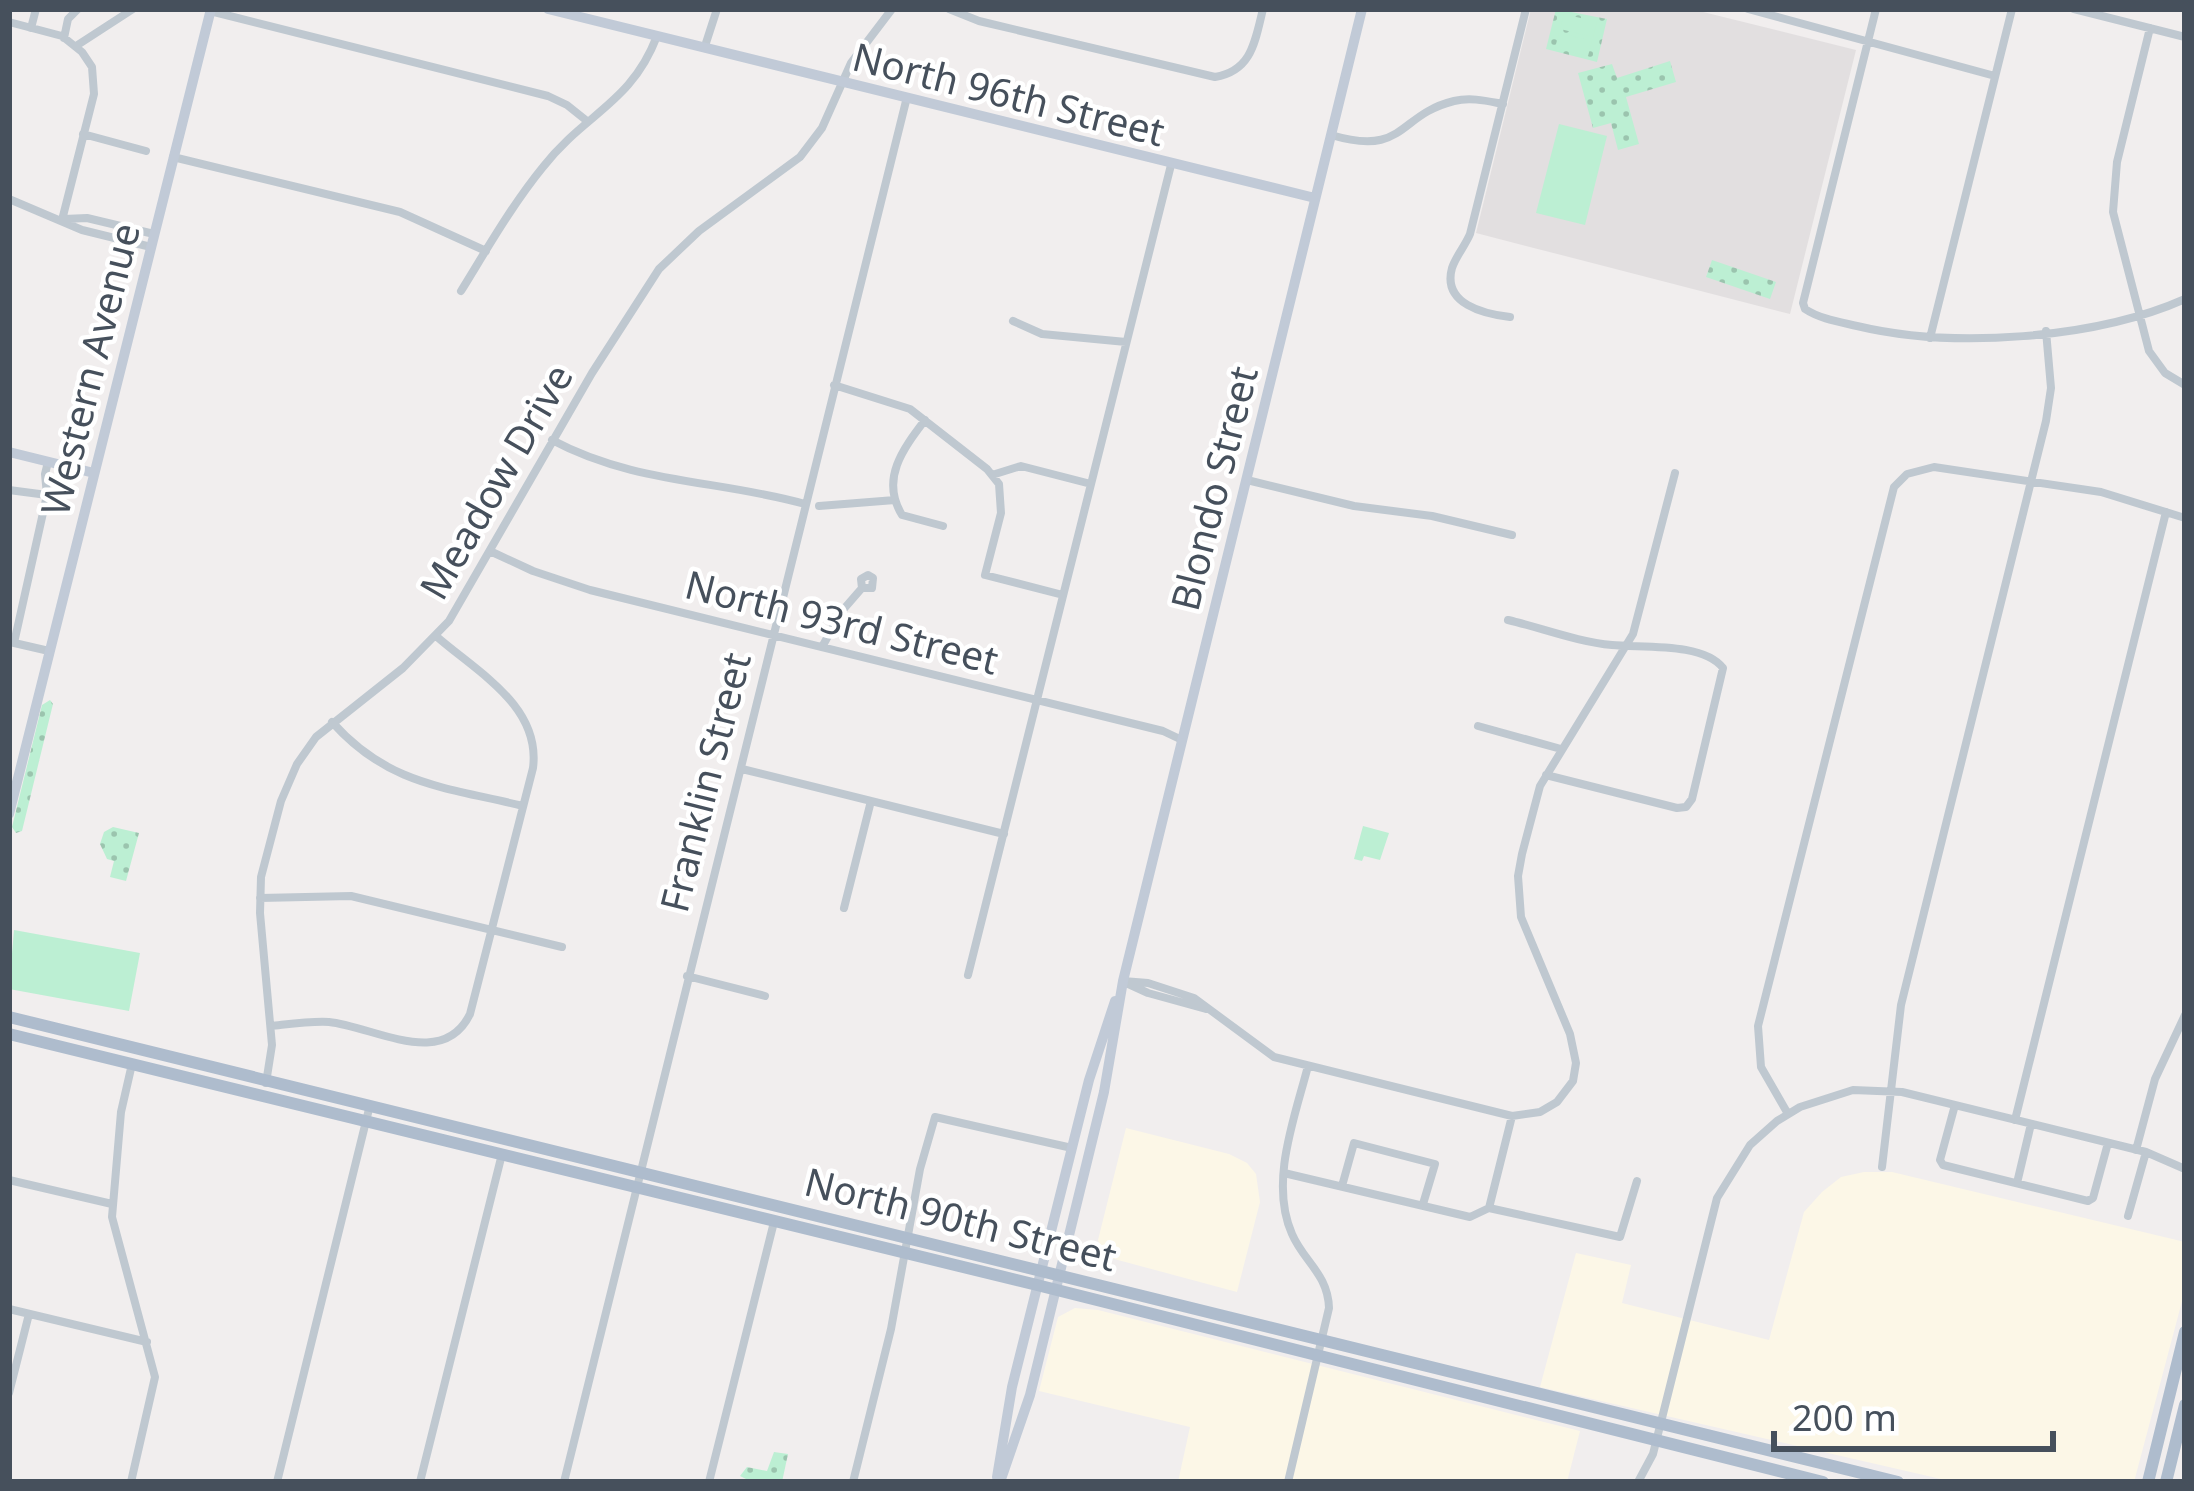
<svg xmlns="http://www.w3.org/2000/svg" width="2194" height="1491" font-family="'Noto Sans',sans-serif">
  <defs>
    <pattern id="grass-dots" width="8" height="8" patternUnits="userSpaceOnUse" patternTransform="scale(3)"><rect width="8" height="8" fill="#bcefd3"/><path d="M2 2h.1M6 6h.1" fill="none" stroke="#9bc4ae" stroke-width="1.8" stroke-linecap="round"/></pattern>
  </defs>
  <rect width="100%" height="100%" fill="#f1eeee"/>
  <!-- commercial -->
  <path fill="#fcf7e7" d="M1126,1128L1229,1154L1247,1163L1256,1174L1260,1202L1237,1292L1103,1256L1098,1240Z
    M1864,1172H1892L2185,1242V1290L2134,1482H1954L1540,1387L1576,1253L1631,1265L1622,1303L1769,1340L1804,1212L1822,1192L1841,1177Z
    M1075,1308L1098,1310L1580,1431L1567,1482H1178L1190,1427L1039,1391L1058,1317Z"/>
  <!-- education -->
  <path fill="#e2dfe0" d="M1531,9H1691L1856,50L1790,314L1476,233Z"/>
  <!-- grass -->
  <path fill="url(#grass-dots)" d="M1556,9L1607,19L1597,62L1546,49Z
    M1670,61L1676,82L1626,97L1639,144L1618,150L1611,123L1593,128L1578,73L1612,64L1617,78Z
    M1712,260L1776,282L1770,299L1706,277Z
    M50,700L53,704L22,831L16,833L12,827L42,705Z
    M113,827L139,833L126,881L110,877L114,861L107,859L100,844L104,832Z
    M774,1452L788,1454L782,1482H752L740,1476L747,1467L767,1471Z"/>
  <!-- garden -->
  <path fill="#bcefd3" d="M1564,14L1597,22L1593,37L1560,29Z
    M1559,33L1592,41L1588,56L1555,48Z
    M1559,124L1607,136L1585,225L1536,213Z
    M1363,826L1389,833L1380,860L1364,856L1362,861L1354,859Z
    M14,930L140,953L129,1011L9,989Z"/>
  <g fill="none" stroke-linecap="round" stroke-linejoin="round">
    <!-- street -->
    <path stroke="#bfc8d0" stroke-width="8" d="M949,9L979,21L1215,77C1252,71 1255,41 1263,9
      M1748,9L1995,76
      M1876,9L1803,303L1805,309C1820,319 1840,322 1857,326C1953,349 2095,339 2185,299
      M2074,9L2185,37
      M210,11L548,96L567,105L587,121
      M9,22L62,36L82,52L92,67L94,94L62,220
      M31,28L36,9
      M2150,28L2117,162L2113,212L2149,351L2165,373L2185,385
      M64,38L68,19L78,9
      M76,46L133,9
      M705,46L717,9
      M83,134L146,151
      M1331,135C1406,157 1397,115 1454,101C1471,97 1487,101 1503,104
      M173,157L400,212L486,251
      M9,199L82,230L151,247
      M64,219L87,218L154,234
      M461,291C487,249 512,205 543,167C585,113 631,104 657,36
      M1510,317C1484,314 1442,304 1452,268C1456,256 1465,246 1470,234L1526,9
      M1013,321L1042,334L1126,342
      M1930,338L2012,9
      M834,385L910,409L987,469L999,484L1001,513L985,575L1063,595
      M925,420C903,449 880,479 902,515L943,526
      M552,440C634,484 720,480 805,504
      M992,475L1021,466L1091,484
      M1247,480L1354,506L1432,516L1512,535
      M9,490L47,495L14,643
      M47,495L45,474L48,462
      M819,506L895,500
      M492,552L533,571L590,590L1163,731L1182,740
      M1508,620C1542,628 1578,642 1612,645C1642,648 1703,642 1723,668L1692,799L1686,807L1677,808L1546,775
      M10,642L49,651
      M822,647L842,611L862,588L861,579L868,575L873,578L872,588H862
      M332,722C388,785 445,787 523,806
      M1478,726L1561,749
      M742,769L1004,834
      M260,898L351,896L562,947
      M844,908L871,801
      M968,975L1171,165
      M687,976L765,996
      M1123,981L1148,983L1194,998L1274,1057L1512,1116L1540,1112L1557,1102L1573,1081L1576,1063L1570,1034L1521,917L1518,876L1522,854L1540,786L1633,634L1675,473
      M1124,982L1148,993L1206,1009
      M271,1026C290,1024 310,1021 329,1022C375,1027 443,1070 470,1014L533,768C541,706 477,672 436,636
      M266,1083L272,1045L260,913L261,877L281,801L297,764L316,737L403,668L449,621L592,373L659,269L699,231L800,157L822,128L851,63L892,9
      M1955,1105L1940,1160L1943,1165L2088,1201L2093,1198L2108,1143
      M1788,1114L1761,1067L1758,1026L1894,487L1907,474L1934,467L2101,492L2185,518
      M1512,1116L1489,1208L1620,1237L1637,1181
      M2015,1120L2166,512
      M2136,1150L2155,1079L2185,1015
      M1882,1167L1901,1005L2046,421L2051,388L2046,331
      M1284,1173L1470,1217L1489,1208
      M9,1180L112,1204
      M2017,1183L2031,1124
      M1342,1186L1354,1143L1435,1164L1423,1204
      M2128,1216L2146,1152
      M9,1309L147,1342
      M9,1393L29,1314
      M131,1482L155,1377L112,1217L121,1112L132,1064
      M277,1482L370,1105
      M420,1482L502,1154
      M564,1482L907,97
      M709,1482L774,1222
      M853,1482L891,1329L920,1169L935,1117L1072,1148
      M1288,1482L1329,1308C1328,1274 1304,1262 1292,1234C1269,1182 1295,1117 1308,1066
      M1638,1482L1653,1454L1717,1198L1750,1145L1777,1121L1800,1107L1853,1090L1902,1092L2146,1152L2185,1169"/>
    <!-- secondary -->
    <path stroke="#c1cad7" stroke-width="10" d="M548,9L1315,198
      M9,452L94,473
      M9,814L211,9
      M997,1477L1012,1387L1089,1080L1115,1001
      M1000,1482L1030,1395L1104,1092L1123,981L1362,9"/>
    <!-- primary -->
    <path stroke="#aebccd" stroke-width="12" d="M9,1017L1898,1482
      M9,1034L1037,1285L1823,1482
      M2148,1482L2185,1332
      M2166,1482L2185,1405"/>
  </g>
  <g text-anchor="middle" dominant-baseline="central" stroke-width="9" stroke-linejoin="round" paint-order="stroke">
    <!-- street labels -->
    <g font-size="39" fill="#46505c" stroke="#fff">
      <text transform="translate(1009 93) rotate(14)">North 96th Street</text>
      <text transform="translate(89 369) rotate(-76)">Western Avenue</text>
      <text transform="translate(495 481) rotate(-60)">Meadow Drive</text>
      <text transform="translate(1213 488) rotate(-76)">Blondo Street</text>
      <text transform="translate(842 621) rotate(14)">North 93rd Street</text>
      <text transform="translate(704 782) rotate(-76)">Franklin Street</text>
      <text transform="translate(961 1218) rotate(14)">North 90th Street</text>
    </g>
  </g>
  <!-- border -->
  <rect width="2194" height="1491" fill="none" stroke="#46505c" stroke-width="24"/>
  <!-- scale -->
  <path d="M1774 1431v18h279v-18" fill="none" stroke="#46505c" stroke-width="6"/>
  <text x="1792" y="1431" font-size="36" fill="#46505c" stroke="#ffffff" stroke-width="9" paint-order="stroke">200 m</text>
</svg>
